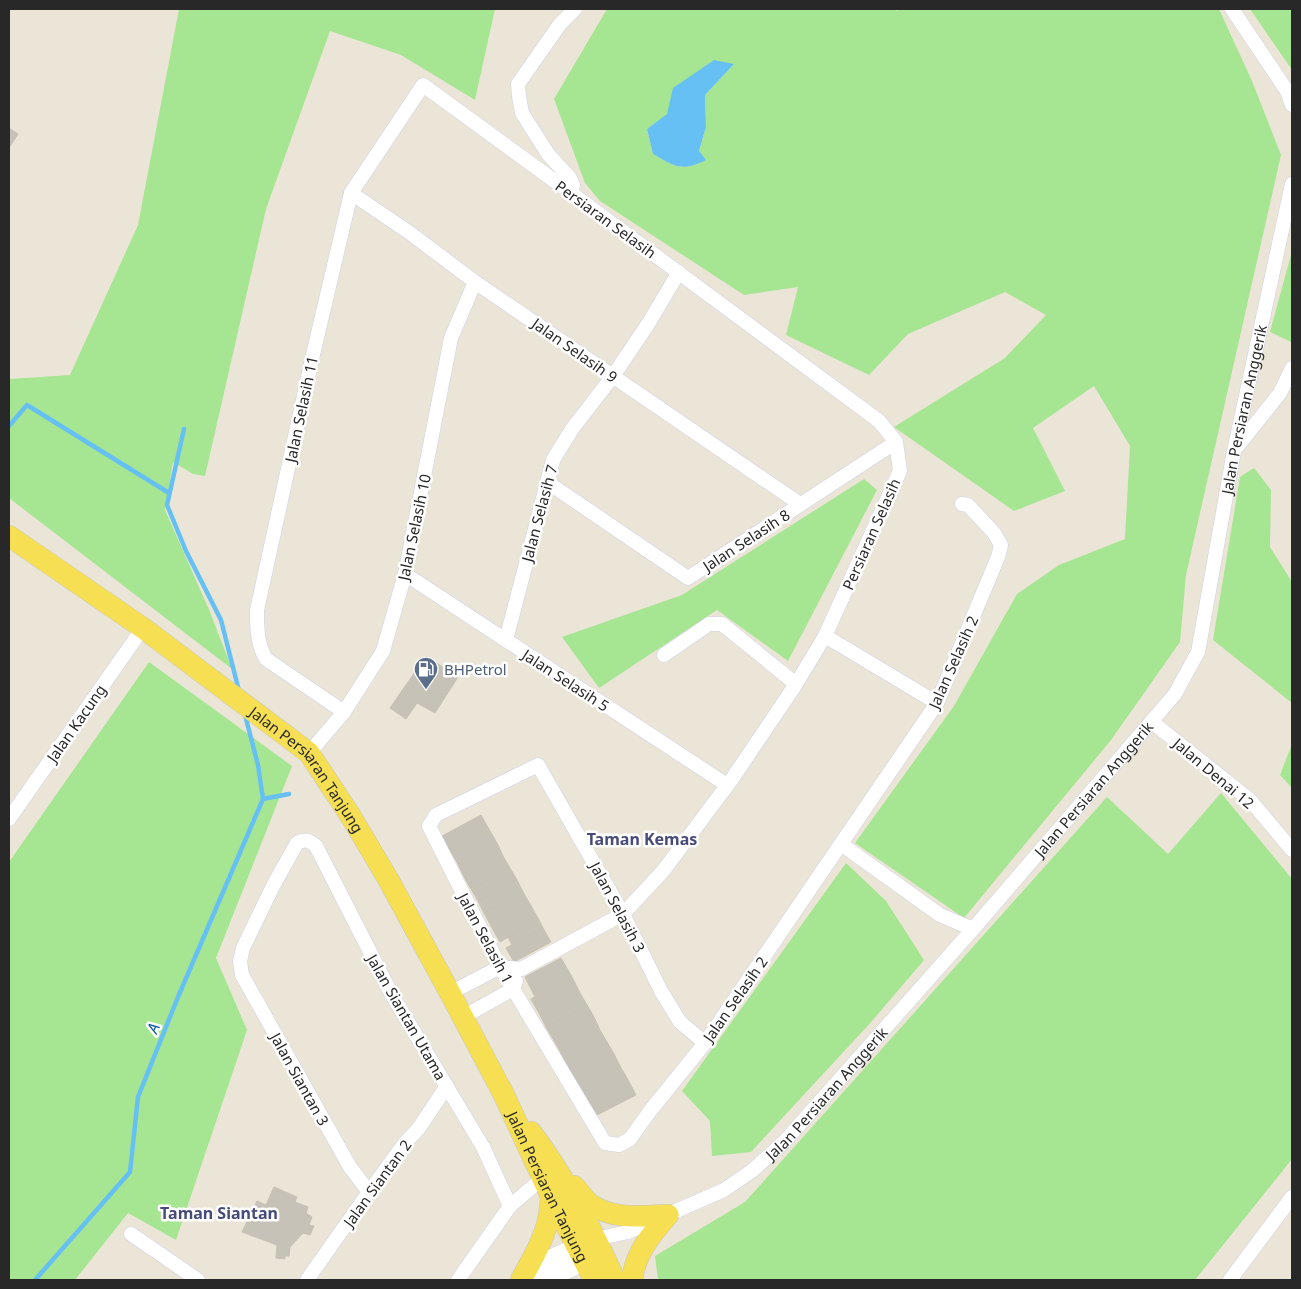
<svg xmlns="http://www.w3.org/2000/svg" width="1301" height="1289" font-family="'Noto Sans',sans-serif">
  <rect width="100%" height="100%" fill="#ebe5d8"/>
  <!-- green -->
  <path fill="#a6e592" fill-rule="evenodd" d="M179,9H495L475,100L401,55L330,31L266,209L205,476L193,474L173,462L165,510L210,612L232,669L9,498V379L70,375L138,225Z
    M607,9H895L897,11L901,9H1219L1252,81L1281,155L1186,575L1180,642L1111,740L964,918L855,843L954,706L1017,594L1059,565L1125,539L1130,446L1094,386L1033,428L1065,491L1014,511L894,427L1005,358L1046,315L1005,292L908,334L869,375L786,335L798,287L744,295L600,201L585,183L554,99ZM733,65L705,95L706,127L699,151L705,160C682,172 675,167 653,154L647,129Z
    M1250,9H1292V70Z
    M1292,251V339L1291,342L1270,332Z
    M1254,468L1271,490L1270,547L1292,582V703L1213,640L1240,477Z
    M864,479L877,490L788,661L717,610L599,688L562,637L682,595Z
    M149,662L292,766L216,958L247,1030L176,1240L128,1213L75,1280H9V862Z
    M1292,744V785L1291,787L1280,775Z
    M1221,793L1292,879V1159L1195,1280H658L655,1256L745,1202L1107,797L1168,854Z
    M846,863L886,901L924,960L872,1021L751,1152L712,1156L710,1121L682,1091Z"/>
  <!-- water -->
  <path fill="#66c0f3" d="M714,60L734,64L705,95L706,127L699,151L706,160C682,172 675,167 653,154L647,129L667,114L673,88Z"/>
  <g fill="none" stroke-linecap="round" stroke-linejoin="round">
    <!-- stream -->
    <path stroke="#66c0f3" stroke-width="4.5" d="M9,426L27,405L169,493
      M184,429L167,505L186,551L221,620L239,691
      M263,799L289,794
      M35,1280L130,1172L138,1097L178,997L263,799L258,765L245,715"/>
  </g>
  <!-- building -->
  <path fill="#c6c2b8" stroke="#c6c1b2" d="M9,128L18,134L9,148Z
    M426,656L458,677L435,713L417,703L406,719L390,708Z
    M481,815L490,831L451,852L442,836Z
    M490,831L497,843L458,864L451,852Z
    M497,843L503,856L464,877L458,864Z
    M503,856L510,868L471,889L464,877Z
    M510,868L517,880L478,901L471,889Z
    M517,880L523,892L484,913L478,901Z
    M523,892L530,904L491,926L484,913Z
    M530,904L539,920L500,942L491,926Z
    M539,920L543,928L512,945L508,937Z
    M543,928L551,942L514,962L506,948Z
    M561,958L572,977L535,997L525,977Z
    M572,977L580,993L540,1015L531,999Z
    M580,993L587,1005L546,1027L540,1015Z
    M587,1005L594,1017L553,1039L546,1027Z
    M594,1017L600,1030L560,1051L553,1039Z
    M600,1030L607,1042L566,1063L560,1051Z
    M607,1042L614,1054L573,1076L566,1063Z
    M614,1054L620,1066L580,1088L573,1076Z
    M620,1066L627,1078L586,1100L580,1088Z
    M627,1078L636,1095L595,1116L586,1100Z
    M274,1187L297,1197L295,1202L308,1207L306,1213L312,1217L309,1225L314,1226L310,1235L303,1233L290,1247L289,1256H285V1259L276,1258L277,1245L242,1232L257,1201L266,1205Z"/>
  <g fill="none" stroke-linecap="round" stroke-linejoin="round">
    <defs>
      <g id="street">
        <path d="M1232,9L1287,91L1292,105"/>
        <path d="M351,193L410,233L475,282L800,504"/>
        <path d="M571,193L573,185L570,178L548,154L522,113L519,96L518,84L560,24L575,9"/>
        <path d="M1237,447L1280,393L1292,368"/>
        <path d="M547,482L688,578L896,442"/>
        <path d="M405,574L727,785"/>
        <path d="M825,636L937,703"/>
        <path d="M506,640L553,460L572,429L613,376L648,324L679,272"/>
        <path d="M664,655L709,624H722L796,684"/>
        <path d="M344,712L266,659C257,643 257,629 257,610L312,359L351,193L423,85L571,193L879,421L896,442L900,471L825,636L796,684L732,779L663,871L623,914L521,969L500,967L450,993"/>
        <path d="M1152,722L1250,800L1292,850"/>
        <path d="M309,753L344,712L383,651L405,574L451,338L475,282"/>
        <path d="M9,819L143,628"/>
        <path d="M841,844L940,915L973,929"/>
        <path d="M463,1017L513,989L516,981"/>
        <path d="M705,1043L680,1022L661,991L623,914L538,765L436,815L429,826L500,967L605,1143L619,1145L630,1139L650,1111L705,1043L937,703L998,557L1001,545L994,533L968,505L962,504"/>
        <path d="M369,1192L350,1167L242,975L240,961L243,948L273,886L297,843C305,839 309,840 316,846L392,995L483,1147L510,1206"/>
        <path d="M131,1234L198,1280"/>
        <path id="s1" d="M595,1239L628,1232L724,1190L753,1170L785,1141L973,929L1175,694L1198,652L1234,451L1292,184"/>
        <path d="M307,1280L369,1192L405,1143L419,1128L447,1086"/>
        <path d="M458,1280L510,1206L543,1178"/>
        <path d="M1230,1280L1292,1197"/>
      </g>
      <path id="secondary" d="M521,1280L551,1259L589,1242
        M549,1280L559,1273L597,1255"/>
      <g id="primary">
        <path id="s2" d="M9,536L143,628L309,753L350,815L388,879L450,993L503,1093L551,1196L594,1280"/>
        <path d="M531,1132C565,1177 592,1229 615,1280"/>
        <path d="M574,1186C579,1191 584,1199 590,1204C613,1220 641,1216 668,1215"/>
        <path d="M521,1280C537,1250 550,1231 551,1196"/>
        <path d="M632,1280C635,1253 651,1235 668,1215"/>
      </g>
    </defs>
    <!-- street casing -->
    <use href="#street" stroke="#ced0e2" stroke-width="15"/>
    <!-- secondary casing -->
    <use href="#secondary" stroke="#ced0e2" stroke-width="20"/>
    <!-- primary casing -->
    <use href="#primary" stroke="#c7c7c7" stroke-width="22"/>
    <!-- street -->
    <use href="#street" stroke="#fff" stroke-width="14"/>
    <!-- secondary -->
    <use href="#secondary" stroke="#fff" stroke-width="19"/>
    <!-- primary -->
    <use href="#primary" stroke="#f6df53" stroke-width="21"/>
  </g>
  <!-- icons -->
  <defs>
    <symbol id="fuel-pin" viewBox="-11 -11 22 30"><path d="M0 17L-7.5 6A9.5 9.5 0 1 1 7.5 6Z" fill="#5c6f8a" stroke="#fff"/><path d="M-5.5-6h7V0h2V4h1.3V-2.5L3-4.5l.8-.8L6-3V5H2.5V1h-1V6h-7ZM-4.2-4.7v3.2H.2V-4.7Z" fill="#fff"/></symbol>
  </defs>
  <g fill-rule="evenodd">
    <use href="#fuel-pin" x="412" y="655" width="28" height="38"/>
  </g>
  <g text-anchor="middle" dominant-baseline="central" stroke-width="5" stroke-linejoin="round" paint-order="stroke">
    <!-- street labels -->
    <g font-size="15" fill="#282828" stroke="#fff">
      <text transform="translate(606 219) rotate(36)">Persiaran Selasih</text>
      <text transform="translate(575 350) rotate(35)">Jalan Selasih 9</text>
      <text transform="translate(301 409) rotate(-78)">Jalan Selasih 11</text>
      <text stroke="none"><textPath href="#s1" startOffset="1105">Jalan Persiaran Anggerik</textPath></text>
      <text transform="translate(539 513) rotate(-75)">Jalan Selasih 7</text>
      <text transform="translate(414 527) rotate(-78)">Jalan Selasih 10</text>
      <text transform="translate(871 534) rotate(-66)">Persiaran Selasih</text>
      <text transform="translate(746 540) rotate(-33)">Jalan Selasih 8</text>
      <text transform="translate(953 662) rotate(-66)">Jalan Selasih 2</text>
      <text transform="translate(566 680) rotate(33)">Jalan Selasih 5</text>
      <text transform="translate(76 723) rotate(-55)">Jalan Kacung</text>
      <text stroke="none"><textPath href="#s2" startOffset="381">Jalan Persiaran Tanjung</textPath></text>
      <text transform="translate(1214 773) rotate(40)">Jalan Denai 12</text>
      <text stroke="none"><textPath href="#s1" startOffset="685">Jalan Persiaran Anggerik</textPath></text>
      <text transform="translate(618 907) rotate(62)">Jalan Selasih 3</text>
      <text transform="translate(486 938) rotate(62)">Jalan Selasih 1</text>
      <text transform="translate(735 999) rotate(-55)">Jalan Selasih 2</text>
      <text transform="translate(407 1017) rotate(60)">Jalan Siantan Utama</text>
      <text transform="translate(300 1079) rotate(61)">Jalan Siantan 3</text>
      <text stroke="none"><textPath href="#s1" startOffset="280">Jalan Persiaran Anggerik</textPath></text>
      <text transform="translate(377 1183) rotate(-54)">Jalan Siantan 2</text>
      <text stroke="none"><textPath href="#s2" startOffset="866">Jalan Persiaran Tanjung</textPath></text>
    </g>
    <!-- service labels -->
    <g font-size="15" fill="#4e5e75" stroke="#fff" text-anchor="start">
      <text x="444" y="669">BHPetrol</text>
    </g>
    <!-- neighbourhood labels -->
    <g font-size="16" font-weight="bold" fill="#474b7a" stroke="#fff">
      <text x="642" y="839">Taman Kemas</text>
      <text x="219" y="1213">Taman Siantan</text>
    </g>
    <!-- water labels -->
    <g font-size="16" font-style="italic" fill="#085b9c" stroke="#fff">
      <text transform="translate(153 1028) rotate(-67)">A</text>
    </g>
  </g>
  <!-- border -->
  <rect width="1301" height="1289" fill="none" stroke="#282828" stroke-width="20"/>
</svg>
